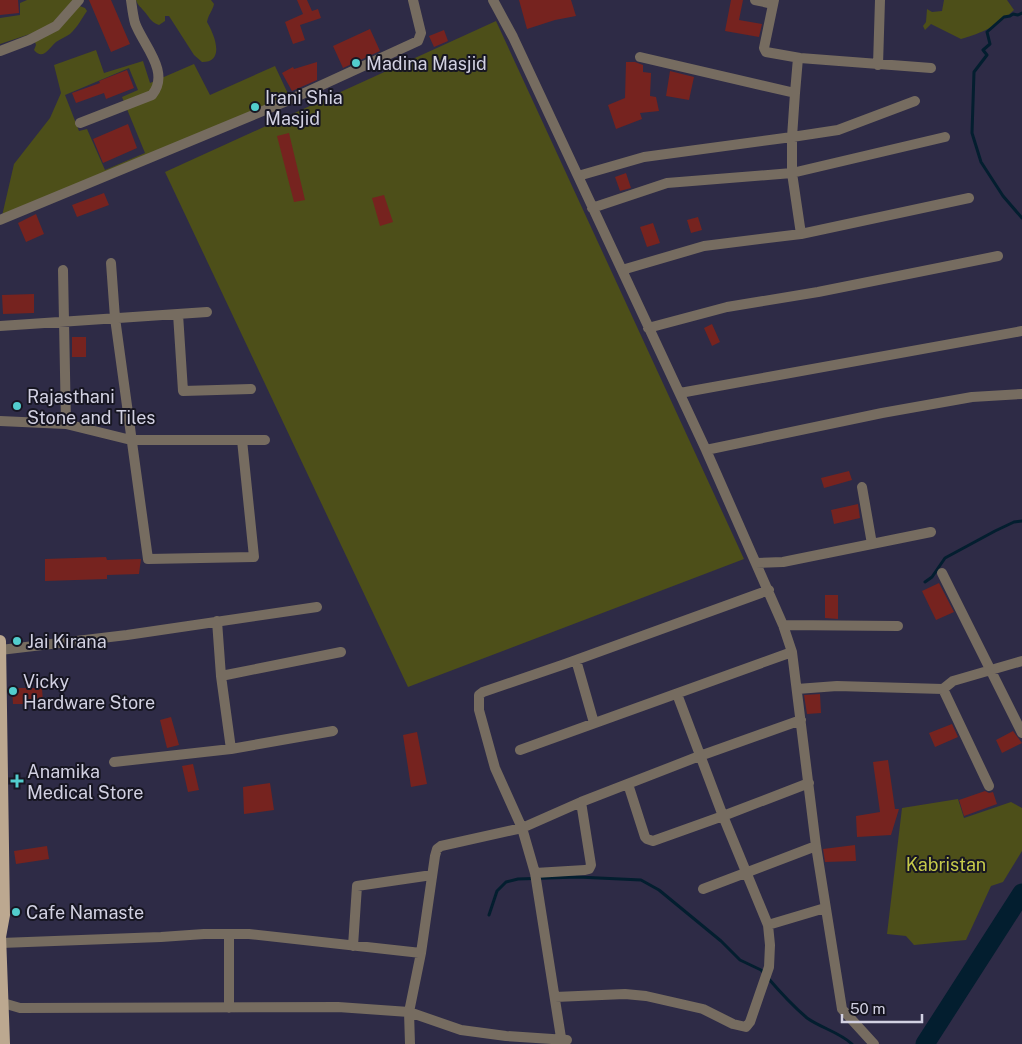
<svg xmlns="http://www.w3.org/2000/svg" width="1022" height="1044" font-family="'Public Sans',sans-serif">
  <rect width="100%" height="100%" fill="#2e2b46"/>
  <!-- green -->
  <path fill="#4d4f19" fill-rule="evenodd" d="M27,0H77L58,20L36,32L0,44V18L20,15V3Z
    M136,0H211L214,4C213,10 208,15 207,22C214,34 226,62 202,62L194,55L169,16H165V21L159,25C150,22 149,16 143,10C140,6 138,6 136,0Z
    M944,0H1007L1014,10C996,27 984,32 961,39L931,24L925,30L923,26L926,22L927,9L932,12L942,11Z
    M77,5L85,8L87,11C82,18 77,28 70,34C66,37 60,39 56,42C49,48 43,61 34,50L36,45L34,39Z
    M496,21L744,559L408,687L165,172Z
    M96,50L104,73L143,61L150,83L194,64L210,95L275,66L289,96L2,216L14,164L50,118L61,93L54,65ZM129,68L138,90L122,97L145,153L105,170L87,129L79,131L65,95Z
    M958,799L964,818L1011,802L1022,808V851L1003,882L991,886L966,940L914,945L906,936L887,934L902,808Z"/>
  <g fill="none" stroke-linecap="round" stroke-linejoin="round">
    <!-- stream -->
    <path stroke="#031e2f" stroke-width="3" d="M1022,13L1018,15L1013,14L1010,16L1004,17L987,32L990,44L983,50L987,55L974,72L972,133L981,162L1003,196L1022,218
      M925,582L932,577L945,558L995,531L1014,522L1022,521
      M489,915L497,891L506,882L518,879L578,877L641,880L659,890L721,941L740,960L761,970L764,973
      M768,978C780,992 793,1006 807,1018C821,1028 839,1032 852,1044"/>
    <!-- river -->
    <path stroke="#031e2f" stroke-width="19" d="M925,1044L1022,893"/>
  </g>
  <!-- building -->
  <path fill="#76231f" d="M0,0H18L19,13L0,15Z
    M89,0H111L130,44L111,52Z
    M297,0H307L312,11L318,9L321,18L300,25L305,40L293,44L285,22L303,14Z
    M519,0H571L576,16L555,20L527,29Z
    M731,0H743L739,20L762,24L759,37L725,31Z
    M370,29L380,51L343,68L333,46Z
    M444,30L448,41L434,47L429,36Z
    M317,62V80L292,91L282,73L293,67L294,69Z
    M626,62H635L643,65V72L651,73L650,96L656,97L659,111L640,113L642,119L616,129L608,105L625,98Z
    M127,70L134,88L106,99L104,93L76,103L72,93L100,83L99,81Z
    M670,71L694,77L689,100L666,96Z
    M128,124L137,148L103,163L93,139Z
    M289,133L305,200L294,202L277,136Z
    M626,173L631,188L620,191L615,177Z
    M104,193L109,205L77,217L72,205Z
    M384,195L393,222L380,226L372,198Z
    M36,214L44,234L26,242L18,223Z
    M698,217L702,230L691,233L687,220Z
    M653,223L660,243L647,247L640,227Z
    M34,294V313L3,314L2,295Z
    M712,324L720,342L712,346L704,328Z
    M72,337H86V357H72Z
    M849,471L852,480L824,488L821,478Z
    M858,504L860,518L834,524L831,510Z
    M106,557L107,560L141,559L139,574L107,575V579L45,581V559Z
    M939,583L954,612L936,620L922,591Z
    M825,595H838V619L825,618Z
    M12,688H42L43,704H13Z
    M820,694L821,713L807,714L804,695Z
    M171,717L179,745L167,748L160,720Z
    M952,724L958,737L935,747L929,733Z
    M1013,731L1022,743L1002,753L996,740Z
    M417,732L427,784L411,787L403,735Z
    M888,760L895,809H899L891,835L857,837L856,816L880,812L873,762Z
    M193,764L199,790L188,792L182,766Z
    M270,783L274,810L244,814L243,787Z
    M985,791L989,793L993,792L997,804L964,816L959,800Z
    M855,845L856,861L825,862L823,849Z
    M47,846L49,859L16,864L14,851Z"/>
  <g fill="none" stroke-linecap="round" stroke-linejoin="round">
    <!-- street -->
    <path stroke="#766c60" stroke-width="10" d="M493,0L513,37L706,450L783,625L792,652L816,846L842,1009L874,1044
      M755,0L773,4
      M774,0L764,48L766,52L800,58L931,68
      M0,51L29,40L56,26L79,0
      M640,57L795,93L792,137V173L801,234
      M878,65L880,0
      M795,93L798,58
      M80,123L152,95C171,72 143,45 135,23C133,16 132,7 131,0
      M578,176L644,157L792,137L838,130L915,101
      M592,208L667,183L792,173L945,137
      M0,220L287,101L418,41L421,33L413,0
      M111,263L115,318L148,559L254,557L242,440
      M63,270L66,424
      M622,270L704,246L801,234L969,198
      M178,314L183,391L251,389
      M0,326L207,312
      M648,328L727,307L818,292L998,256
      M680,393L1022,331
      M0,421L66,424L131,440H265
      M706,450L882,413L972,397L1022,394
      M862,487L872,544
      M756,563L783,562L931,532
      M942,573L1022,733
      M217,621L221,676L231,749
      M783,625L898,626
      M0,650L127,635L317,607
      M576,660L594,723
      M221,676L341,652
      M797,689L837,686L943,689L953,681L1022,661
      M943,689L989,786
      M520,750L792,652
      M114,762L231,749L333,731
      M628,784L645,837L647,839L653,841L723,816L809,783
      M535,873L585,870L589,869L591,865L581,802
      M703,889L816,846
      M768,925L825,908
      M229,934V1008
      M1,943L161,937L204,934H249L421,953
      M353,946L357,886L432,875
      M555,997L625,994L646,996L703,1009L733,1024L746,1027L750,1022L769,967L770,945L768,925L723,816L677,694
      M3,1003L20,1008L338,1007L409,1012L461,1030L506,1036L567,1040
      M410,1044L409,1012L421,953L435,856L437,849L441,846L522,828L581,802L697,757L801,720
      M562,1044L535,873L522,828L495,768L479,710V695L483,692L565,664L769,590"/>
    <!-- primary -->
    <path stroke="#bca890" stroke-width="12" d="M0,641L4,915L0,937
      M0,935L4,1044"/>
  </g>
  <!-- markers -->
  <g fill="#52cdcd" stroke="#171622" stroke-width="2">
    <circle cx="356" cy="63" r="5"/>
    <circle cx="255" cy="107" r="5"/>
    <circle cx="17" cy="406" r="5"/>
    <circle cx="17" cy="641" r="5"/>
    <circle cx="13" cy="691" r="5"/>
    <path d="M14.5 773.5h5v5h5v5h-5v5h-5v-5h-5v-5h5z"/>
    <circle cx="16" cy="912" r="5"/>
  </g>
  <g text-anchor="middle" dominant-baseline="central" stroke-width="4" stroke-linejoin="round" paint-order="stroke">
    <!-- poi labels -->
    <g font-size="18" fill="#d2d1e2" stroke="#171622" text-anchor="start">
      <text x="366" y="63">Madina Masjid</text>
      <text x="265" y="97">Irani Shia<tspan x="265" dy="21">Masjid</tspan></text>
      <text x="27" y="396">Rajasthani<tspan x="27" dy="21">Stone and Tiles</tspan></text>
      <text x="27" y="641">Jai Kirana</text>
      <text x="23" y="681">Vicky<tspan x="23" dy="21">Hardware Store</tspan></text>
      <text x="27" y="771">Anamika<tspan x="27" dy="21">Medical Store</tspan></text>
      <text x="26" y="912">Cafe Namaste</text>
    </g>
    <!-- park labels -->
    <g font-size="18" fill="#c5c94a" stroke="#171622">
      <text x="946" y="864">Kabristan</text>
    </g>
  </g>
  <!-- scale -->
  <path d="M842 1014v8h80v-8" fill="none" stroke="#d2d1e2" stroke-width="2.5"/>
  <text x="850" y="1014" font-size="15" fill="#d2d1e2" stroke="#171622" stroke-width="4" paint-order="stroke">50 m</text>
</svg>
